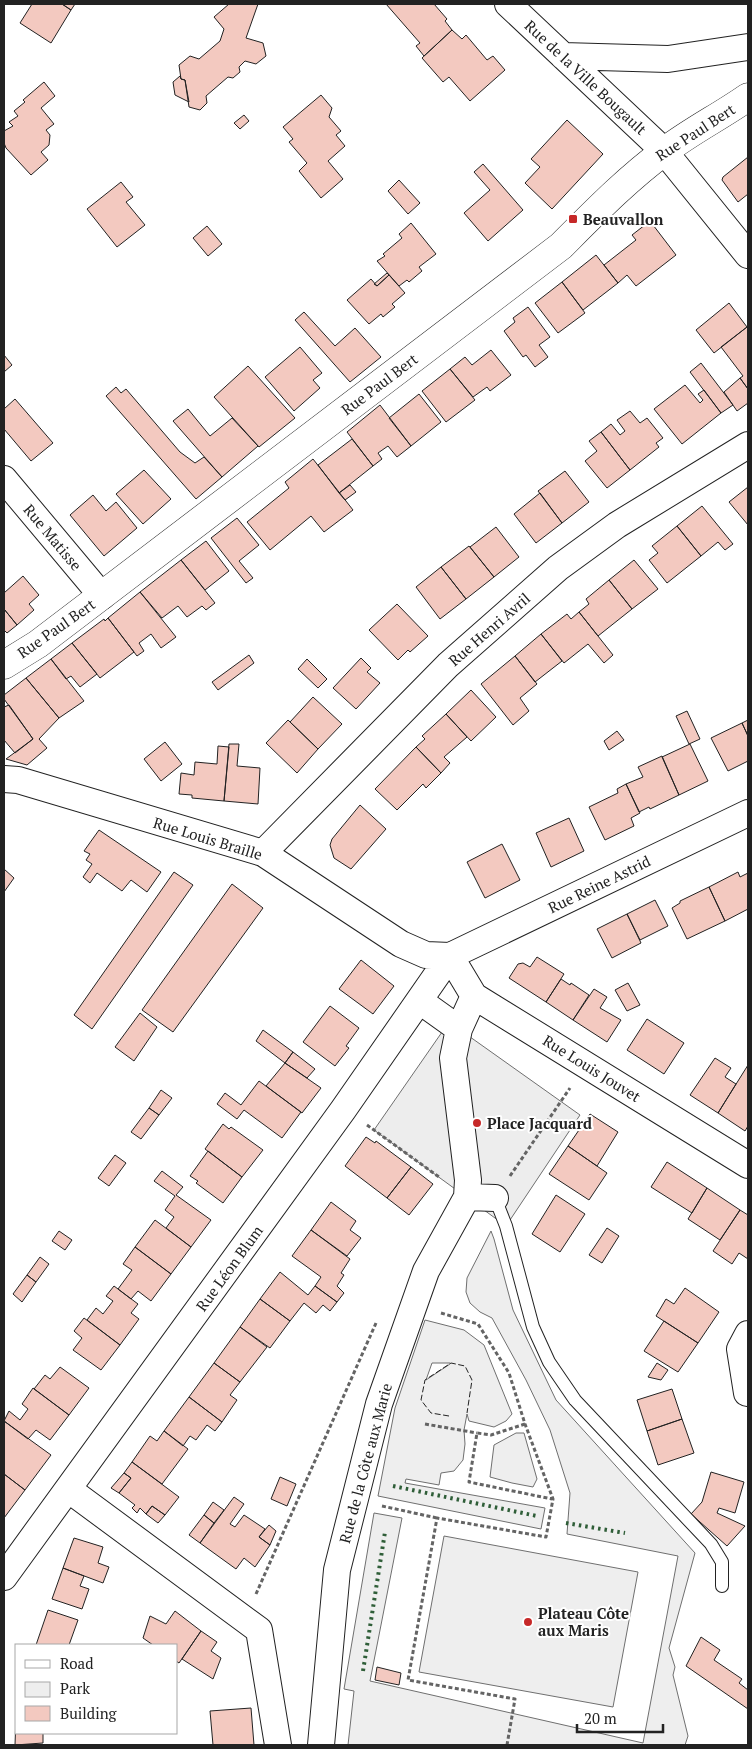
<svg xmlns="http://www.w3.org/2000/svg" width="752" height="1749" font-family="'PT Serif',serif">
  <rect width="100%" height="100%" fill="#fff"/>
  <!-- green -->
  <path fill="#eee" stroke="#6f6f6f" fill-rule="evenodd" d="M491,1231L494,1239L513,1310L556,1400L695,1553L669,1648L675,1667L673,1675L688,1736L685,1745H348L354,1691L344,1689L374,1513L402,1518L370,1681L643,1743L678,1556L567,1534L570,1493L550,1430L526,1380L492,1318L480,1312L470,1303L466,1292L467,1278Z
    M425,1320L464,1330L484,1345L512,1414L506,1421L494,1427L469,1421L467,1414L464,1430L465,1444L463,1460L454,1471L441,1473L439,1485L406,1479L405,1483L545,1508L541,1529L378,1496L395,1408ZM432,1363H450V1364L426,1380Z
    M516,1433H524L537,1479L533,1487L512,1483L490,1477L494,1445Z
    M444,1536L638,1572L613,1707L419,1672Z"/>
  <!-- parking -->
  <path fill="#ededed" stroke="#6f6f6f" d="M449,1022L580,1115L506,1226L374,1130Z"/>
  <!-- building -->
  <path fill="#f3c9c0" stroke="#222" d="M32,4H62L71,10L51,43L20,23Z
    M62,4H75L71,10Z
    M229,4H258L246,38L263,43L266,56L256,64L245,61L239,67L240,72L233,78L228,77L206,96L207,103L200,110L189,107L185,80L181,79L179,65L190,56L199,59L220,41L224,29L214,17Z
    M386,4H434L447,19L445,21L452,30L424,56L416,46L420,43Z
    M452,30L462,39L466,35L487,60L493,56L505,70L470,101L449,77L443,82L422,58Z
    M180,76L181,79L185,80L189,102L175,95L173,82Z
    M44,82L55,96L41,108L54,124L46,130L50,135L49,145L41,152L48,160L31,175L6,148L4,143V131L13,126L9,122L18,116L14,111L25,102L23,100Z
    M321,95L332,108L329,117L341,131L336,135L345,146L328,161L343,179L321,198L299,171L307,163L289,142L293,139L283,127Z
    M244,115L249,121L240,129L234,123Z
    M567,120L603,154L552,209L525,183L540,167L531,159Z
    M748,157V194L738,202L722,180L723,177Z
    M483,164L523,210L488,241L464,213L490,190L474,172Z
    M399,180L420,203L408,214L388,191Z
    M121,182L133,197L126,202L145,225L117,247L87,209Z
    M650,221L676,255L636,286L627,275L618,283L604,265L636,240L632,235Z
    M411,223L436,254L419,267L422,271L409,282L407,280L399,286L377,261L385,256L383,254L402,238L399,234Z
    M207,226L222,244L208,256L193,238Z
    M596,255L618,283L583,310L562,282Z
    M387,273L389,275L377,286L374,284Z
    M389,275L405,293L392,304L395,307L383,317L381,314L369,324L347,300L371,279L377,286Z
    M562,282L585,313L558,333L535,303Z
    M729,303L747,327L714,353L696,330Z
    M528,307L550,337L539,345L548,357L535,367L526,355L523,357L504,331L515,322L513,318Z
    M304,312L335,346L355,328L381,357L350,382L295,320Z
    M747,327L748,328V389L740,378L743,376L721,347Z
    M300,347L322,373L313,380L320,388L294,411L265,377Z
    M491,350L511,375L490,391L487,387L473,397L450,369L465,357L472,365Z
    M4,355L12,365L4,372Z
    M701,363L733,405L721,413L690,372Z
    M248,366L295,418L259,447L214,397Z
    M450,369L475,400L446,422L422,391Z
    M740,378L748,389V403L737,411L724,392Z
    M685,385L700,403L703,400L698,394L704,390L721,413L682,444L654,409Z
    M116,387L121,393L126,389L180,452L195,463L204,457L222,477L196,499L106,396Z
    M419,394L441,422L411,446L389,418Z
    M15,399L53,443L31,461L4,429V409Z
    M380,405L411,446L397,457L388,446L378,453L382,459L373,466L347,432Z
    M188,409L210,436L232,418L258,446L222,477L173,421Z
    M630,411L640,423L647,418L663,438L656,443L659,447L630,470L601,432L611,424L620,435L625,431L617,420Z
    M601,432L630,470L607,488L585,461L597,451L589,441Z
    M352,439L373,466L339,493L318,465Z
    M313,459L353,510L324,532L311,516L270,550L247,522L289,488L285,482Z
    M144,470L171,499L143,524L116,494Z
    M565,471L589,502L562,523L538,491Z
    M350,485L356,492L345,500L339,493Z
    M748,487V525L729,502Z
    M540,493L562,523L536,543L514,514Z
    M93,495L106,511L116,502L137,528L104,556L70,515Z
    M702,506L733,544L725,550L718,542L701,556L677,526Z
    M237,518L259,545L239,561L253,578L246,583L211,538Z
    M677,526L701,556L667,583L649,560L658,553L652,546Z
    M496,527L519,557L494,577L470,547Z
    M206,541L229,571L205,590L181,560Z
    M469,546L494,577L466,599L441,567Z
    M181,560L215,603L206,610L202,606L187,617L178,606L162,618L140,592Z
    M634,560L658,589L632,609L609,580Z
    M441,567L466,599L440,619L416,587Z
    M23,576L39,595L29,604L34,610L17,625L4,609V593Z
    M609,580L632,609L598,636L579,612L589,604L586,599Z
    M140,592L176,637L161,648L151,634L139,643L144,651L137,656L108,618Z
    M397,604L428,636L410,652L408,650L398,660L369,630Z
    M4,609L17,625L7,633L4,630Z
    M579,612L613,655L604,663L588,644L564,663L541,634L567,614L571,619Z
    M108,618L134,652L100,678L72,643L104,619L105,621Z
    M541,634L562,661L535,682L515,656Z
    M72,643L97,674L80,687L71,676L66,679L51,659Z
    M249,655L254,663L218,690L212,682Z
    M515,656L537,684L520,698L529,711L513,725L481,684Z
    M361,658L371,668L367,672L380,683L356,709L333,688Z
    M51,659L84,701L59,718L26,678Z
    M307,659L327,679L318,688L298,669Z
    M26,678L59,718L39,739L47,748L27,765L6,759L33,739L4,699V695Z
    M471,690L496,717L471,741L446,714Z
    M313,697L342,724L318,749L290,722Z
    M9,705L33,739L15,753L4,740V707Z
    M687,711L700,739L689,744L676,716Z
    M446,714L467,737L444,757L450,763L441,773L416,747L425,739L422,736Z
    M288,720L318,749L297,773L266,743Z
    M748,720V736L742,723Z
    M742,723L748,736V761L728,771L711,738Z
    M617,731L624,740L609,750L604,741Z
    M165,742L182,764L161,781L144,759Z
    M229,744H239L237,766L260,768L258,804L224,801Z
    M690,744L708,781L679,795L662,757Z
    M218,746L229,747L224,801L192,798V795L179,794L181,773L194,775L195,762L217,764Z
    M416,747L441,773L426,788L423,784L397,810L375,789Z
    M662,756L679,795L650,809L649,807L639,812L626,784L643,777L638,767Z
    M626,784L640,813L631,818L634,826L605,840L589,807L618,793L617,789Z
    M360,805L386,829L351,869L334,858L330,845L332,839Z
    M569,818L584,851L551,867L536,833Z
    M99,830L161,872L147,892L131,880L122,891L97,873L90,883L83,877L92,864L86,860L90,854L84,851Z
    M502,844L520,880L485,898L467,862Z
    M4,869L14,878L4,892Z
    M174,872L193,885L92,1029L74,1015Z
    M738,872L740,877L748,873V909L725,921L709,887Z
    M232,884L263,908L173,1032L142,1010Z
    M709,887L725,921L687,939L672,908L680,903V901Z
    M655,900L668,926L640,940L627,914Z
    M627,914L641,943L612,958L597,929Z
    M537,957L564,974L546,1002L509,978L518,964L523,963L530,967Z
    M361,960L394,986L373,1014L339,989Z
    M561,979L570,985L571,983L589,995L573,1020L546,1002Z
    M628,983L640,1005L627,1011L615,990Z
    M594,989L607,997L600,1008L621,1020L607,1042L573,1020Z
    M330,1006L359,1028L346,1046L349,1048L335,1066L303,1042Z
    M140,1013L157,1027L134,1061L115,1047Z
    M647,1019L684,1043L664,1074L627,1050Z
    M263,1030L293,1052L285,1063L256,1041Z
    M293,1052L315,1069L307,1078L285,1063Z
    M715,1058L731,1068L725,1077L736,1084L718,1113L690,1095Z
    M285,1063L321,1088L302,1113L266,1086Z
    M748,1065V1126L745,1131L718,1113Z
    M259,1081L301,1112L282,1138L244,1110L237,1119L217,1104L225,1093L241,1105Z
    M161,1090L172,1098L159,1115L149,1108Z
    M149,1108L159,1115L141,1139L131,1132Z
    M590,1114L618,1132L597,1166L568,1146Z
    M223,1124L229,1129L231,1127L263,1150L242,1177L205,1149Z
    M366,1137L375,1143L376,1141L411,1167L387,1198L345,1166Z
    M568,1146L607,1173L589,1200L549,1174Z
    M208,1151L242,1177L223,1203L196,1183L198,1181L190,1176Z
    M115,1155L126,1163L109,1186L98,1178Z
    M667,1162L707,1188L692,1213L651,1187Z
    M411,1167L433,1184L409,1215L387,1198Z
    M162,1171L183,1187L176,1195L211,1220L191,1247L166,1228L174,1217L165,1210L175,1196L154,1181Z
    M707,1188L740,1210L720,1240L688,1219Z
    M556,1195L585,1214L560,1252L532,1234Z
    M331,1202L356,1221L350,1230L361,1238L347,1256L311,1230Z
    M740,1210L748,1215V1259L739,1253L732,1264L713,1251Z
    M155,1220L191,1247L171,1274L135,1247Z
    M607,1228L619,1236L602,1263L589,1255Z
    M311,1230L350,1259L341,1273L344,1275L337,1286L344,1293L337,1302L315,1286L321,1277L292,1256Z
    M59,1231L72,1240L65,1250L52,1241Z
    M135,1247L171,1274L151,1301L138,1291L131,1299L118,1289L132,1270L123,1264Z
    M40,1257L49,1264L36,1282L27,1275Z
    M280,1272L308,1295L315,1286L337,1302L330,1311L323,1305L316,1313L304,1303L290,1321L260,1299Z
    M27,1275L36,1282L22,1302L13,1294Z
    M114,1286L138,1304L131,1313L139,1319L120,1345L87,1320L96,1308L103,1314L113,1301L106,1296Z
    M685,1288L719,1312L698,1343L656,1316L666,1299L674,1304Z
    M260,1299L290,1321L270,1348L240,1327Z
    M84,1318L120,1345L101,1370L73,1350L82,1338L74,1331Z
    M664,1321L698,1343L678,1372L644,1351Z
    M240,1327L267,1347L240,1382L214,1363Z
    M214,1363L240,1382L230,1395L237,1400L222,1422L189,1397Z
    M657,1363L668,1370L661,1380L648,1377Z
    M60,1367L89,1388L69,1415L34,1389L45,1375L50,1379Z
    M33,1388L69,1415L50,1440L36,1430L28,1439L4,1421L9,1411L20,1420L28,1409L22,1404Z
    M672,1389L682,1419L647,1431L637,1400Z
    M189,1397L222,1422L215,1431L207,1425L196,1440L190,1436L183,1446L164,1431Z
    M682,1419L694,1453L658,1465L647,1431Z
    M4,1421L51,1455L25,1490L4,1474Z
    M164,1431L188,1449L162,1484L132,1462L150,1436L157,1441Z
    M132,1462L179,1497L165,1515L152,1506L146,1514L140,1508L137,1513L132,1508L135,1505L119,1493L131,1478L124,1473Z
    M711,1472L744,1482L735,1513L719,1508L717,1513L745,1526L727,1546L691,1514L702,1502Z
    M124,1473L131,1478L119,1493L111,1488Z
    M4,1474L25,1490L4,1518Z
    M280,1477L296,1484L287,1506L271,1499Z
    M234,1497L244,1504L230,1524L235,1527L244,1515L265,1529L259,1537L270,1545L255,1567L244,1558L236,1569L200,1543Z
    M213,1502L224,1510L214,1523L204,1515Z
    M152,1506L165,1515L158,1523L146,1514Z
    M204,1515L214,1523L200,1543L189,1535Z
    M269,1525L276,1531L270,1545L259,1537Z
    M74,1538L103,1547L98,1563L109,1567L103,1583L63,1568Z
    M63,1568L84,1576L80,1586L89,1589L82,1609L52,1599Z
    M48,1610L78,1620L69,1645H36Z
    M175,1611L201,1631L179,1663L176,1661V1645H153L143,1638L150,1616L166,1624Z
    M201,1631L217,1642L211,1651L221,1658L213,1679L182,1659Z
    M701,1637L720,1650L714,1660L742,1679L739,1683L748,1690V1709L686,1666Z
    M377,1667L401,1673L399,1685L375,1680Z
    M251,1708L254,1745H213L210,1711Z
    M16,1716V1733H43V1743L15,1745Z"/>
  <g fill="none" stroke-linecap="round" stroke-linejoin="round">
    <defs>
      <path id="lane" d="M495,1198L506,1226L533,1327L549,1362L575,1400L711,1544L722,1562V1586"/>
      <path id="street" d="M508,4L664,151L748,255
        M563,56L668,59L748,47
        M4,479L102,596
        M4,779L18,780L263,853L401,944L426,955L450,956
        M263,853L448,665L558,568L617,525L748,445
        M450,956L474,996L748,1165
        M474,996L459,1029L453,1058L468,1180L467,1197L495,1198
        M420,1001L459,1029
        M747,1393L740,1349L748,1334
        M68,1489L259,1630L278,1745
        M4,1577L343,1110L450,956L748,813
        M321,1745L337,1570L379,1404L426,1271L467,1197"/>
      <path id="secondary" d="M4,665L38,644L561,246C594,213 627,179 665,151C691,131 721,116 748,97"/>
    </defs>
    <!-- lane casing -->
    <use href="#lane" stroke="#222" stroke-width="14"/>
    <!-- street casing -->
    <use href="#street" stroke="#222" stroke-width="28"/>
    <!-- secondary casing -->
    <use href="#secondary" stroke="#222" stroke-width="29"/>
    <!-- path -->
    <path stroke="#646464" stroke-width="3" stroke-dasharray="4 2.5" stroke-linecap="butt" d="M367,1125L439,1177
      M510,1176L570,1088
      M441,1313L478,1324L509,1373L525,1424L553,1499L546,1537L437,1518L408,1680L515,1699L507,1745
      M425,1424L477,1433
      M525,1424L491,1435L477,1433L469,1482L552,1499
      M382,1506L437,1518
      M256,1594L376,1323"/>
    <!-- lane -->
    <use href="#lane" stroke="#fff" stroke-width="12"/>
    <!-- street -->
    <use href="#street" stroke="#fff" stroke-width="26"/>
    <!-- secondary -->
    <use href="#secondary" stroke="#fff" stroke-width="28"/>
    <!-- hedge -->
    <path stroke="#2f5e38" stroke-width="4" stroke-dasharray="2.5 4" stroke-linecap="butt" d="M393,1486L537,1516
      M566,1523L625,1533
      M363,1671L385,1532"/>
    <!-- fence -->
    <path stroke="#222" stroke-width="1" stroke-dasharray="6 2.5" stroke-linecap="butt" d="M449,1416L431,1413L421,1400L425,1380L451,1363L465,1366L472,1380L467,1413"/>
  </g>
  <!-- markers -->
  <g fill="#c62828" stroke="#fff" stroke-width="2">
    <rect x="568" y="214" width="10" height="10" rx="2.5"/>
    <circle cx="477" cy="1123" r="5"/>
    <circle cx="528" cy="1622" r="5"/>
  </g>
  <g text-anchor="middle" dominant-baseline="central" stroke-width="4" stroke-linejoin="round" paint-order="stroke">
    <!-- street labels -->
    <g font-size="15" fill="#222" stroke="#fff">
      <text transform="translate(586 77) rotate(43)">Rue de la Ville Bougault</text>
      <text transform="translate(695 132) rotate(-33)">Rue Paul Bert</text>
      <text transform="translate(379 384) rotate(-37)">Rue Paul Bert</text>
      <text transform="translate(53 537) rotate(50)">Rue Matisse</text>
      <text transform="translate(56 628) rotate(-35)">Rue Paul Bert</text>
      <text transform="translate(489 629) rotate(-41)">Rue Henri Avril</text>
      <text transform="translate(208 838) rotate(17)">Rue Louis Braille</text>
      <text transform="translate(599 884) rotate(-26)">Rue Reine Astrid</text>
      <text transform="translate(592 1068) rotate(32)">Rue Louis Jouvet</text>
      <text transform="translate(229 1268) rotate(-54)">Rue Léon Blum</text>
      <text transform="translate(365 1463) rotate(-75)">Rue de la Côte aux Marie</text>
    </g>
    <!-- poi labels -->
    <g font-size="15" font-weight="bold" fill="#222" stroke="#fff" text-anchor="start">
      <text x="583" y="219">Beauvallon</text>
      <text x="487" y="1123">Place Jacquard</text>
      <text x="538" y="1613">Plateau Côte<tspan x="538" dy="17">aux Maris</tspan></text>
    </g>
  </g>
  <!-- border -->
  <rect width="752" height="1749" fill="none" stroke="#222222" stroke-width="10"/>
  <!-- legend -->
  <rect x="15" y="1644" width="162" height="90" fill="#ffffff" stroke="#a7a7a7"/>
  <rect x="25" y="1660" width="25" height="8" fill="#ffffff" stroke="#a7a7a7"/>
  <text x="60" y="1669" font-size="15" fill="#222222">Road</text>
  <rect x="25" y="1682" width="25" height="15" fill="#eeeeee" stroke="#a7a7a7"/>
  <text x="60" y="1694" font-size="15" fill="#222222">Park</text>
  <rect x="25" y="1706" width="25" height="15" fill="#f3c9c0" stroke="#a7a7a7"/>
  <text x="60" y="1719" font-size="15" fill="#222222">Building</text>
  <!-- scale -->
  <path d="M577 1724v8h86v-8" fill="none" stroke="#222222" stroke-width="2.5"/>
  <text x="584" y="1724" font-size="15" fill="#222222" stroke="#ffffff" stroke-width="4" paint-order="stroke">20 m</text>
</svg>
